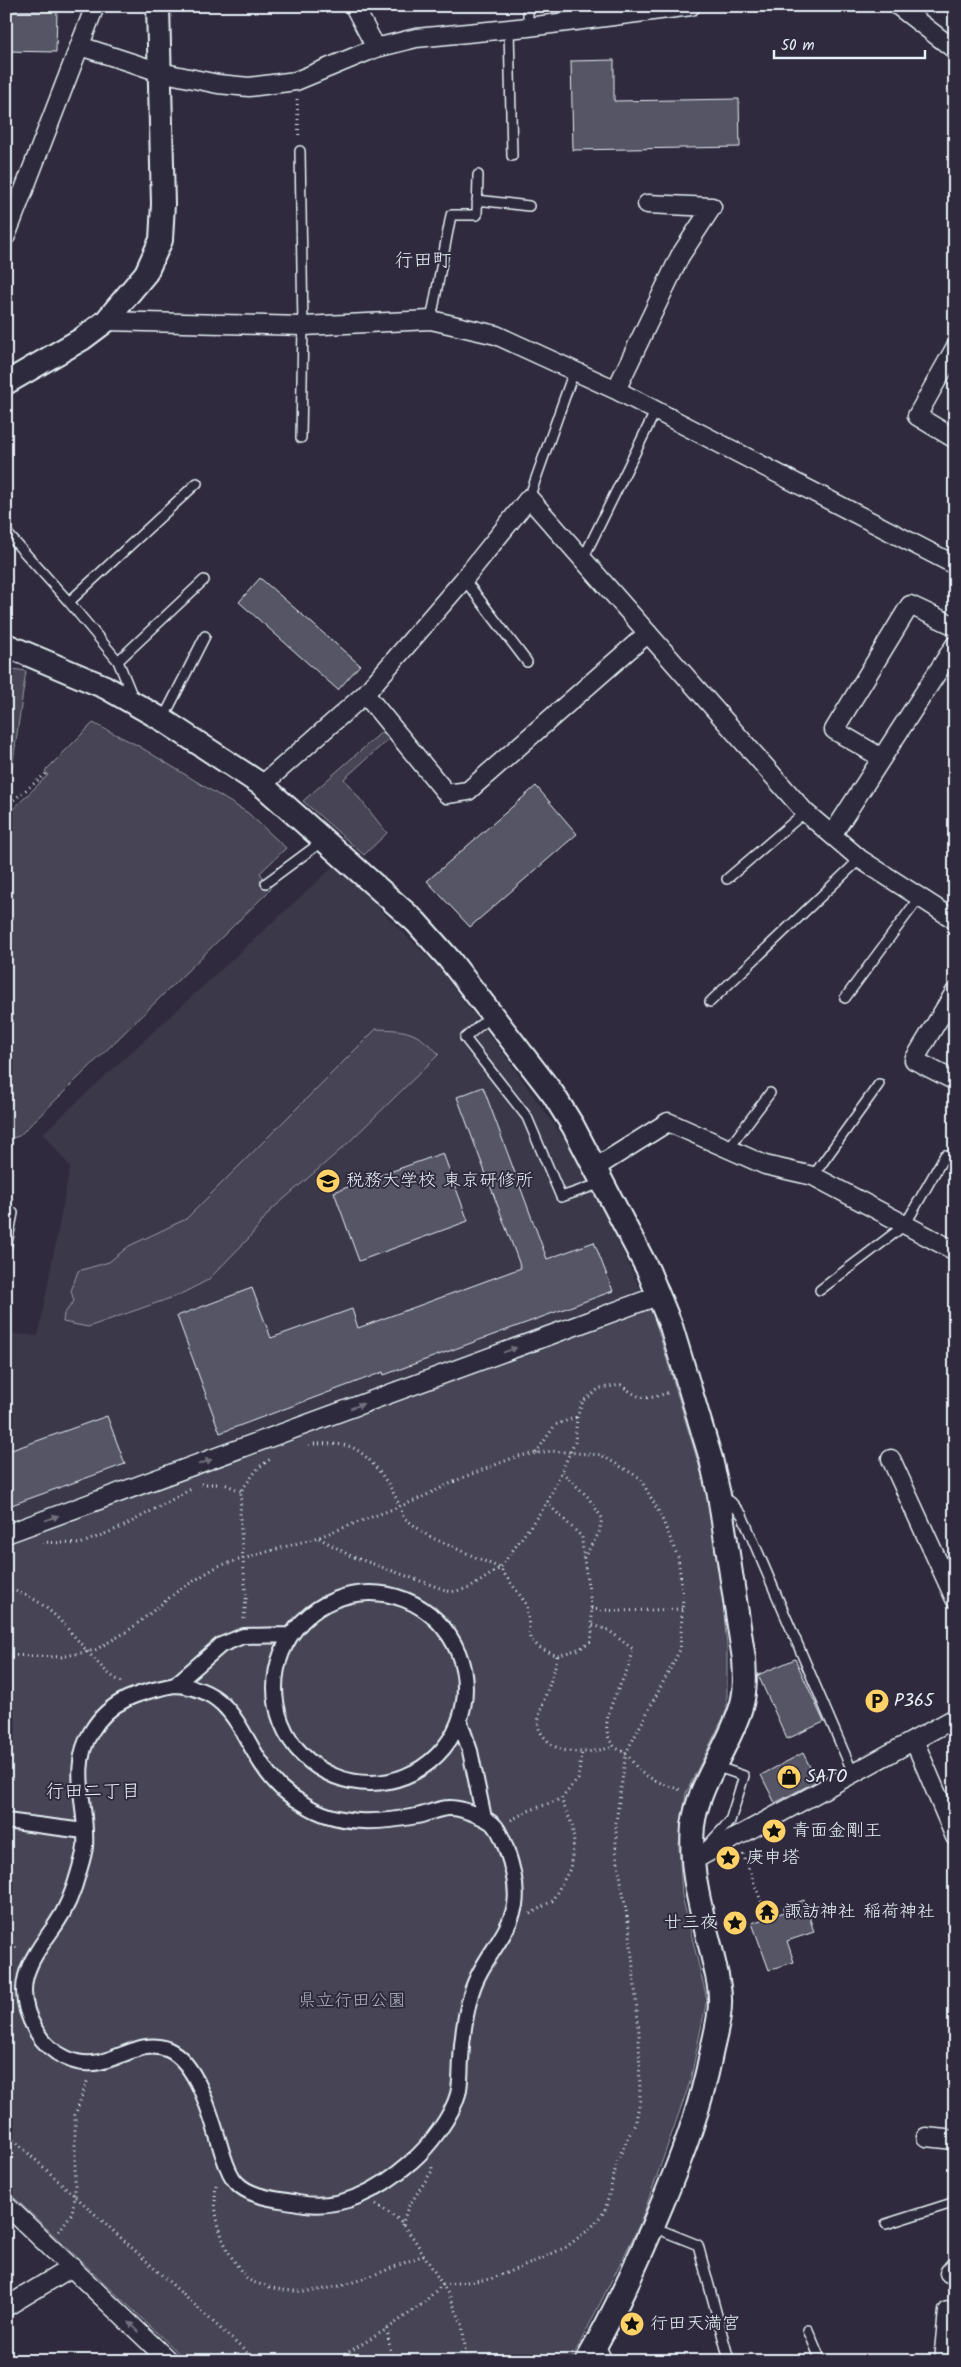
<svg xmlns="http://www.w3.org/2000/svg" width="961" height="2367" font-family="Kalam,'Klee One',sans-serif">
  <rect width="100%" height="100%" fill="#2f2a3d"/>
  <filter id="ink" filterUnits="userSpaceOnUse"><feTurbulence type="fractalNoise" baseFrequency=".02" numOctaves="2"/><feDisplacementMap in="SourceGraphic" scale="10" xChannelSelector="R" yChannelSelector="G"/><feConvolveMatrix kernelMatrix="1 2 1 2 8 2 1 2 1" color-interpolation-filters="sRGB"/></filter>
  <g filter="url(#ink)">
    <!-- built -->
    <path fill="#3b3749" d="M335,865L437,966L506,1057L563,1137L596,1195L641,1291L6,1525V1333L38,1336L70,1167L43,1133Z"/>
    <!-- green -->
    <path fill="#464455" stroke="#979aa6" d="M6,668L26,671L11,776L6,775Z
      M93,723L137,745L248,813L286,848L260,873L271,889L19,1136L9,1139L6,1135V816L48,775L45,771Z
      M384,730L391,737L344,779L387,833L364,855L303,801Z
      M376,1029C409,1030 415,1031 439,1054L346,1145L270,1211L249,1238L208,1280L179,1295L88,1327L63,1322L64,1314L74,1301L71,1291L78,1271L109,1262L129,1246L186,1219Z
      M651,1307L704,1482L719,1561L727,1646V1710L686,1793L679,1845L682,1896L707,1999L690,2082L640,2224L571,2361H187L6,2190V1543Z"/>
    <!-- building -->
    <path fill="#575565" stroke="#e8f1f8" d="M6,10L57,11L56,52L6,51Z
      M614,60V101L739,99L740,147L573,150L571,61Z
      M260,578L360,665L338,690L239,602Z
      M536,786L577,834L470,927L427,881Z
      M483,1087L547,1259L594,1242L613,1291L384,1375L383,1372L220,1433L177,1316L252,1288L271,1338L352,1309L358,1328L521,1268L457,1097Z
      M443,1153L468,1221L359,1261L334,1192Z
      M107,1416L125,1464L6,1507V1452Z
      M795,1659L824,1722L787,1739L758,1675Z
      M803,1753L817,1781L775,1803L761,1775Z
      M804,1900L814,1932L787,1941L794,1962L769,1970L752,1923L784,1912L783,1908Z"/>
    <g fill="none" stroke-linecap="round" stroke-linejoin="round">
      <defs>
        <path id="service" d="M528,6V27
          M509,29L512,156
          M300,151L303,326L301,438
          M477,200L529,206
          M431,320L451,215H477L478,175
          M529,498L574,371
          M6,532L69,602L118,661L134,700
          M583,559L656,410
          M464,579L527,662
          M69,602L197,483
          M118,661L204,580
          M163,719L205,636
          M727,879L805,812
          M266,883L324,840
          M845,998L919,898
          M710,1002L860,859
          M492,1015L465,1038L527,1117L561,1197L602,1183
          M728,1149L770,1093
          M813,1176L879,1084
          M6,1248L13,1213
          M820,1290L905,1225L945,1155
          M722,1496L731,1502L742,1515L853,1773
          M705,1848L730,1821L744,1776L715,1766
          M886,2224L949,2204L955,2199
          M653,2227L698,2245L728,2356
          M808,2330L821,2361
          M599,2343L608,2361"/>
        <path id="pedestrian" d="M275 1688a95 95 0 1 1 190 0a95 95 0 1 1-190 0Z
          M175,1685C240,1689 240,1745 277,1784C284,1792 295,1799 304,1804C337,1826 379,1823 417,1816C427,1814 439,1808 449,1808C460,1807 488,1818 495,1826C500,1831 503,1841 506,1848C512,1865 518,1887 515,1905C509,1936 480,1961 471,1994C465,2016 462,2038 461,2060C460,2071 461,2083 458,2094C452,2116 429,2147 411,2162C379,2190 342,2211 298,2203C279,2199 250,2198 236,2182C229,2175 225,2161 222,2152C213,2123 199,2064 169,2050C134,2034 107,2078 66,2058C53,2052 43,2043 36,2031C10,1985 30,1961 56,1924C67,1908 74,1890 79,1871C81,1864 84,1855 85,1847C88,1808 69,1768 91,1732C110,1699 140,1692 175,1685Z
          M175,1685L221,1645L243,1636L291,1635
          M460,1722L470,1751L484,1818
          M6,1821L84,1831"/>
        <path id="minor" d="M354,6L376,48
          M898,6L955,50
          M80,46L160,72L218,84L249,87L296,81L376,48L416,38L528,27L691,6
          M6,236L95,6
          M106,321L303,326L431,320L496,335L616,390L955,565
          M955,348L917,416L955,439
          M616,390L680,256L712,207L647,204
          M365,694L447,794L468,791L648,633
          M882,758L834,730L910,605L955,626
          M262,785L365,694L464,579L529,498L805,812L860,859L955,920
          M832,835L955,645
          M955,992L914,1060L955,1081
          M595,1168L668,1122L765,1165L813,1176L955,1251
          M891,1459L955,1599
          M6,1534L660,1295
          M914,1740L955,1837
          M694,1860L955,1718
          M926,2137L955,2140
          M6,2205L169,2361
          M949,2273L955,2266
          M6,2307L72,2267
          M943,2361L948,2311"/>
        <path id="tertiary" d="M6,383L82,339L106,321L146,273L161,240L163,204L158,6
          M6,645L105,687L163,720L262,785L416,922L449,959L553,1094L573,1126L648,1270L671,1326L711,1459L719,1495L744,1659C745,1675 746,1691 741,1707C729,1748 698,1783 693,1826C689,1867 701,1911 711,1949C714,1965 720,1982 720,1998C721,2016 715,2035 711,2054C701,2107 683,2154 662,2204C639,2260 617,2308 587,2361"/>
      </defs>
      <!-- service casing -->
      <use href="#service" stroke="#e8f1f8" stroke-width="12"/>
      <!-- pedestrian casing -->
      <use href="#pedestrian" stroke="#e8f1f8" stroke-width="18"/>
      <!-- minor casing -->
      <use href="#minor" stroke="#e8f1f8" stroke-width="21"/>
      <!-- tertiary casing -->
      <use href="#tertiary" stroke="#e8f1f8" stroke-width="26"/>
      <!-- path -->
      <path stroke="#e8f1f8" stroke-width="3" stroke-dasharray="1 4" stroke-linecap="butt" d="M297,99L299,138
        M6,806L47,773
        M309,1444C322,1444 336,1443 348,1446C371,1452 399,1496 403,1517L428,1536L500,1568L527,1605L530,1639L540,1648L557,1656L581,1648L591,1641C596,1606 583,1572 582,1537L547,1503
        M536,1453L555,1425L577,1417
        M562,1472L588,1497L602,1518L599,1533L583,1559
        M201,1484H224L241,1491
        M319,1538L351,1556L451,1592L470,1588L500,1568L547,1503L575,1442L577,1417L583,1401L600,1388L621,1385C642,1401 646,1400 670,1392
        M42,1542L80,1544L124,1526L193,1488
        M6,1589C44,1596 63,1624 87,1651C98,1663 107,1675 122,1682
        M591,1609L620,1611L682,1609
        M244,1619L246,1599L240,1517L241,1491L259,1467L272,1458
        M593,1625L608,1630L633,1649C630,1679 591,1720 614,1746C618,1750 623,1751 627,1755C632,1760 636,1768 642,1773C654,1781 668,1786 681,1790
        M6,1655L61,1657L95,1650L128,1631L179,1590L218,1566L319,1537L414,1501L464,1477L518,1456L552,1451L601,1455L640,1478L660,1514L678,1557L683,1597L680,1650L626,1753L616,1822V1851L630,1934L639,2032L640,2100L636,2121L618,2159L605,2211L591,2228L566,2247L527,2265L490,2279L442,2285L421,2305L387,2329L334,2361
        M557,1656C554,1678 543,1697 539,1718C537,1727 540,1733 546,1739C562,1758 593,1752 614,1747
        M511,1820L528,1811L561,1799L578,1779L582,1752
        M743,1854L766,1914
        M530,1914L552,1901L570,1869L574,1843L572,1824L561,1799
        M6,1944L20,1949
        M6,2133L256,2361
        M216,2185C213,2208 218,2230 228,2251C234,2261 240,2271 248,2279C253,2283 260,2284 266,2286C320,2303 374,2274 424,2255
        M376,2204L399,2220L414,2239L450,2297L462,2324L467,2361
        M402,2225L408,2207L432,2171V2164
        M59,2231L72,2213L75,2197V2115L88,2079
        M387,2329L392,2361"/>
      <!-- service -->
      <use href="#service" stroke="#2f2a3d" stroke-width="9"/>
      <!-- pedestrian -->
      <use href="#pedestrian" stroke="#2f2a3d" stroke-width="14"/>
      <!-- minor -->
      <use href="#minor" stroke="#2f2a3d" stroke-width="18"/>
      <!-- tertiary -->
      <use href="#tertiary" stroke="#2f2a3d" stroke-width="22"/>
    </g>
    <!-- one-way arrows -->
    <defs><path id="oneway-solid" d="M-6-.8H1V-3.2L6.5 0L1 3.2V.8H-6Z" transform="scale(1.25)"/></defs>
    <g fill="#70707e">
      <use href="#oneway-solid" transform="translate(510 1350) rotate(-20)"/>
      <use href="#oneway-solid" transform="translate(357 1406) rotate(-20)"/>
      <use href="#oneway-solid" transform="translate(205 1462) rotate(-20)"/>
      <use href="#oneway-solid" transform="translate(52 1518) rotate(-20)"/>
      <use href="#oneway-solid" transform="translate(134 2327) rotate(-136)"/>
    </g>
  </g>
  <!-- icons -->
  <defs>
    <symbol id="university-disc" viewBox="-11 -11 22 22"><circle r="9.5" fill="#ffd166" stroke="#2f2a3d"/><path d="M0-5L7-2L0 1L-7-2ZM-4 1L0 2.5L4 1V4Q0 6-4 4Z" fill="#111"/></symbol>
    <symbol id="parking-disc" viewBox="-11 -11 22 22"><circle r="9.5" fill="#ffd166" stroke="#2f2a3d"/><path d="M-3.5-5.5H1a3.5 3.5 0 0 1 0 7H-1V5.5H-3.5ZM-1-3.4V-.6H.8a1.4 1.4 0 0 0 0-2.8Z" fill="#111"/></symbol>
    <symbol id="shop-disc" viewBox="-11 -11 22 22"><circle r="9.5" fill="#ffd166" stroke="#2f2a3d"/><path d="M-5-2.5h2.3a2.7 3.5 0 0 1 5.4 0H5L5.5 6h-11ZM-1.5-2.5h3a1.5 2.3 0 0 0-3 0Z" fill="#111"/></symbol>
    <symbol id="sight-disc" viewBox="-11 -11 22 22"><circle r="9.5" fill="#ffd166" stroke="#2f2a3d"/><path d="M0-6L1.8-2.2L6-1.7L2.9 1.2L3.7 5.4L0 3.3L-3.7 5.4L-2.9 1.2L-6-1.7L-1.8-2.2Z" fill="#111"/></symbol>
    <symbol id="temple-disc" viewBox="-11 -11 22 22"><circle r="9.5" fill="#ffd166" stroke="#2f2a3d"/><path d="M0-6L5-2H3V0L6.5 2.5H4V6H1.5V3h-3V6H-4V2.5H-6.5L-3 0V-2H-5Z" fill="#111"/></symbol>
  </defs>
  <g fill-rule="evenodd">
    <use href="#university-disc" x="314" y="1167" width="28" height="28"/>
    <use href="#parking-disc" x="863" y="1687" width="28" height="28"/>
    <use href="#shop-disc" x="775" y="1763" width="28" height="28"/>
    <use href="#sight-disc" x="760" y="1817" width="28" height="28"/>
    <use href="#sight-disc" x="714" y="1844" width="28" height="28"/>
    <use href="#temple-disc" x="753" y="1898" width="28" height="28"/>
    <use href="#sight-disc" x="721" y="1909" width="28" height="28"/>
    <use href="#sight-disc" x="618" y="2310" width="28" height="28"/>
  </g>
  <g text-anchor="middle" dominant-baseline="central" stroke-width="4" stroke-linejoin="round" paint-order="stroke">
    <!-- poi labels -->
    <g font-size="18" fill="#e8f1f8" stroke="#2f2a3d" text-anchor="start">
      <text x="346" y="1181">税務大学校 東京研修所</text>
      <text x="894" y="1701">P365</text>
      <text x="806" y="1777">SATO</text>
      <text x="792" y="1831">青面金剛王</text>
      <text x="746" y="1858">庚申塔</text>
      <text x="784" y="1912">諏訪神社 稲荷神社</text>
      <text x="718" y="1923" text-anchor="end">廿三夜</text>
      <text x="650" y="2324">行田天満宮</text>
    </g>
    <!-- park labels -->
    <g font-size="18" fill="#afb4bf" stroke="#2f2a3d">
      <text x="352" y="2001">県立行田公園</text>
    </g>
    <!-- neighbourhood labels -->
    <g font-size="19" fill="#e8f1f8" stroke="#2f2a3d">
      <text x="423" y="261">行田町</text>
      <text x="93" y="1792">行田二丁目</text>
    </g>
  </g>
  <!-- margin -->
  <rect width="961" height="2367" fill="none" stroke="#2f2a3d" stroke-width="25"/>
  <rect x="12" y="12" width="936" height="2342" fill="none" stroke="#e8f1f8" stroke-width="2" filter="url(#ink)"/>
  <!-- scale -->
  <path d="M774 50v8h151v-8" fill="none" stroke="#e8f1f8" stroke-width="2.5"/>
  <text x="781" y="50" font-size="15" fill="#e8f1f8" stroke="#2f2a3d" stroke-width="4" paint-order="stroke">50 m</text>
</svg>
